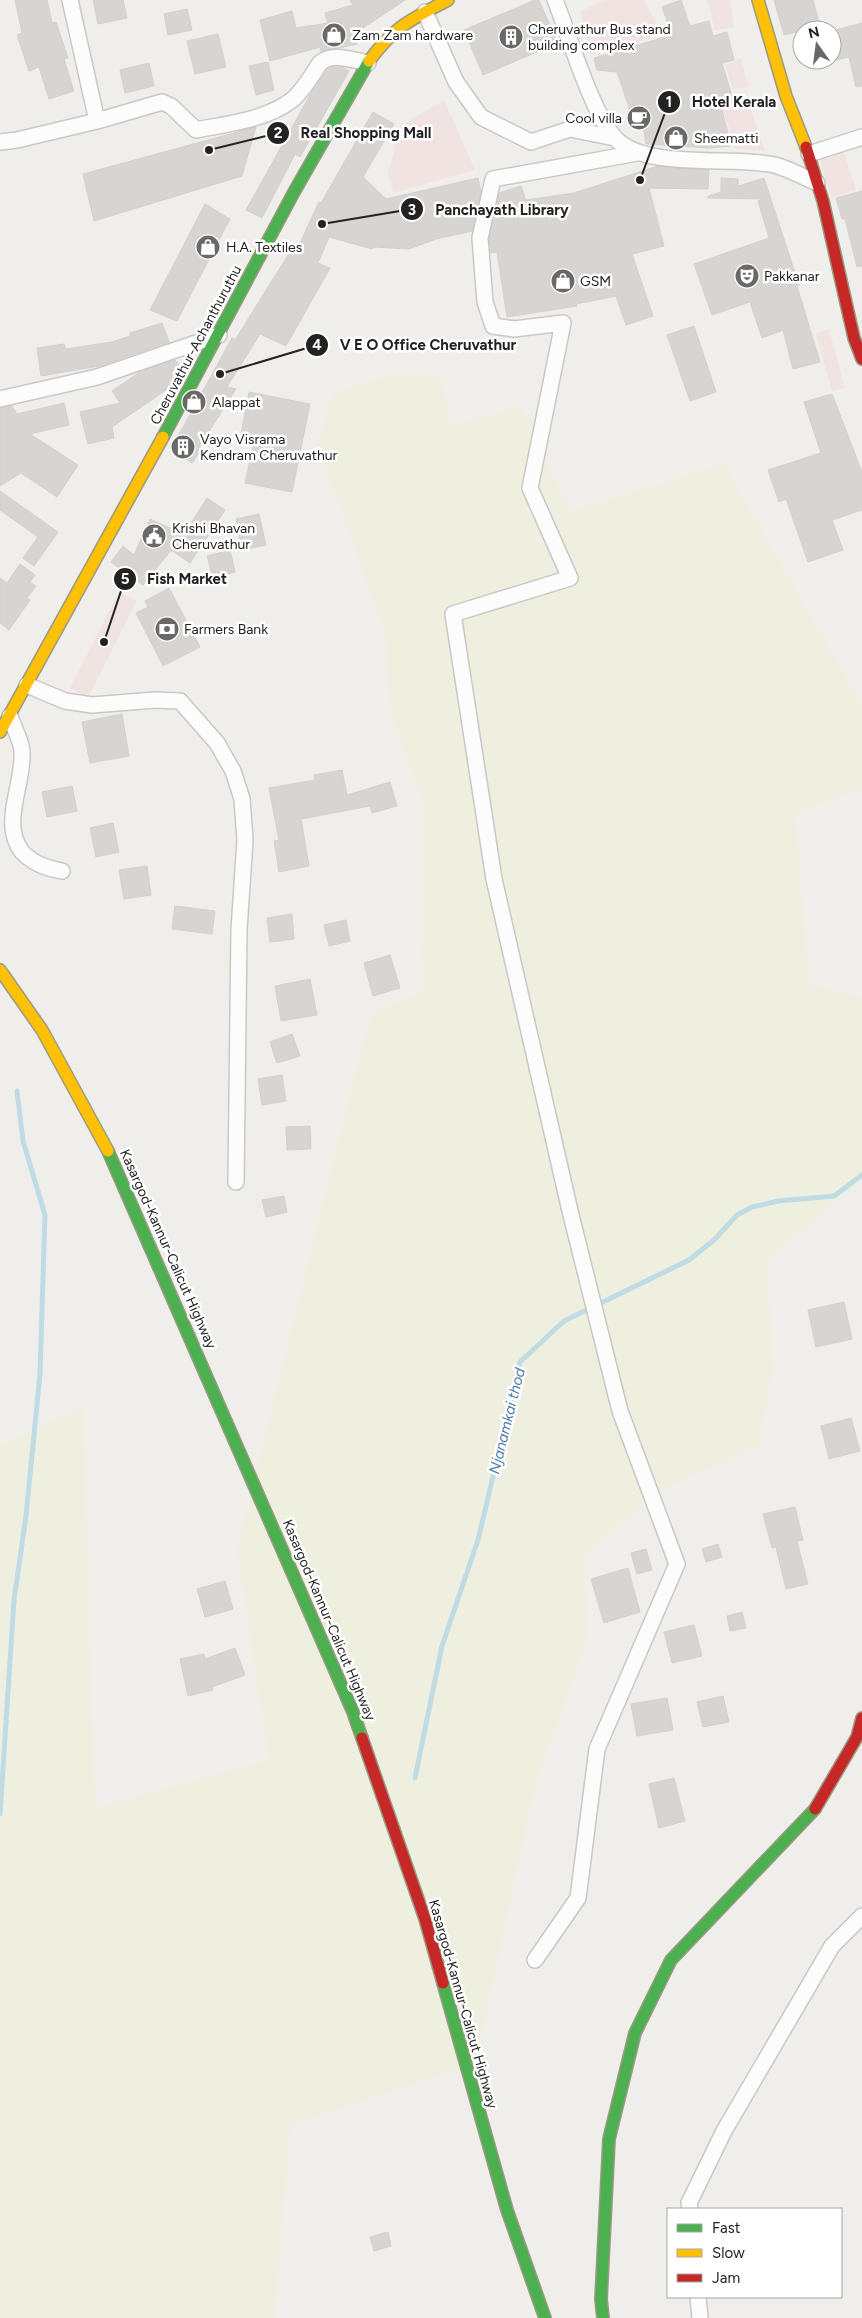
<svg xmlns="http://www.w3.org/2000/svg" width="862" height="2318" font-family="Figtree,sans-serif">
  <rect width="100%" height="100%" fill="#f0eeeb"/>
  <!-- commercial -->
  <path fill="#f1e3e1" d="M604,0H644L662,34L591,54L580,12Z
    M707,0H730L734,27L715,31Z
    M741,58L749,87L733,89L725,65Z
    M444,100L475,170L393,193L388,172L395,149L392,131Z
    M748,101L765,151L734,149L729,127L722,109Z
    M842,147L856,190L831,198L818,154Z
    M829,329L845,388L832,391L816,334Z
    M119,592L137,601L88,697L70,688Z"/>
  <!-- farmland -->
  <path fill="#efefdf" d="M391,375L440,377L451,425L521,407L552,475L572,511L724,464L862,705V789L795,812L809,984L862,998V1178L767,1261L773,1368L759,1445L653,1494L584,1557L588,1637L536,1782L475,2064L291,2125L274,2318H0V1446L83,1406L95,1808L269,1760L237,1551L348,1100L372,1012L425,992L422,958L424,807L388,703L386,637L318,445L332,394Z"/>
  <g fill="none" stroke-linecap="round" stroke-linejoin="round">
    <!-- stream -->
    <path stroke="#bfdbe3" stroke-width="5" d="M415,1778L442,1646L478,1540L520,1362L564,1321L689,1260L714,1240L737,1215L752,1207L778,1201L834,1196L862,1175
      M0,1814L14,1600L26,1516L40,1374L45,1215L23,1141L17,1091"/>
  </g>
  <!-- building -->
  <path fill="#d7d4d2" stroke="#d3d0cc" d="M15,0H47L52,23L56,22L68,58L64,59L74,91L49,99L39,67L29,71L17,35L22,33Z
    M93,0H123L127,18L98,24Z
    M350,0H405L354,34L357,44L321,52L320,47L270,61L260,20L292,11L296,28L328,23L325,13L353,5Z
    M535,0H539L558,43L483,75L464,30Z
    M681,0L690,26L709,21L713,36L727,32L734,60L722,63L734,103L721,106L731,146L710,148L646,144L643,125L636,128L617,72L597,70L594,58L672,35L662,7Z
    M774,0H813L820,26L784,35Z
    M187,9L192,30L168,35L164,14Z
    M862,23V86L856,87L849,57L832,61V31Z
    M218,34L226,67L195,74L187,41Z
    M268,62L274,90L256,95L249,66Z
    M149,63L154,86L125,93L120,70Z
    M333,67H342L349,71L300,157L295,154L262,218L246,210L310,95L327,70Z
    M373,112L394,124L363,177L386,199L478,178L481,192L472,231L436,239L409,249L374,247L372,249L329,237L318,263L330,268L286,346L260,334L227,387L236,389L199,447L202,449L192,463L171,449L232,338L235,340L290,252L295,254L319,202L321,203Z
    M256,127L242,176L94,221L83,174Z
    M658,166L709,170L708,189L649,188L664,246L632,254L653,316L626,325L616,296L576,304L577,306L507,317L497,252L491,253L489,239L499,193L521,186L526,200L574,193Z
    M721,178L738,179V186L764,178L799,285L797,286L820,362L793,369L783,330L762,338L750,302L712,315L694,264L769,238L758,201L764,199L708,198V196L721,192Z
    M862,191V266L857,267L845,219H842L836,198Z
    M205,204L230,219L177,321L150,310Z
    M162,323L169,342L99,366L41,376L37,348L64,344L66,349L112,342L130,336V333Z
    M694,326L716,392L690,401L667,335Z
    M175,360L183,369L166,390L112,427L114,438L88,444L80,412L120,403L112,391L140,372Z
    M249,392L310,404L292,492L245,483L254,442L240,439Z
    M832,394L862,472V510L832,520L843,550L808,562L786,499L779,502L768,470L821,453L804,402Z
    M64,403L69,425L30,434L78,465L57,497L21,473L0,486V408L12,406L17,414Z
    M0,491L58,532L34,566L23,558L38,537L0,510Z
    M207,498L225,510L190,563L171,550L143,585L111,562L123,546L134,555L150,519L184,534Z
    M259,514L266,545L242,550L236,519Z
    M230,550L235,572L213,578L207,556Z
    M20,564L35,575L30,582L36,586L27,598L30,600L9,630L0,623V578L7,583Z
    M169,588L200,647L163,666L136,613L148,607L145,601Z
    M122,714L129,756L90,763L82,722Z
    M342,770L347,795L390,782L397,806L372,813L370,806L301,819L309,866L279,872L274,841L279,840L269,788L315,780L314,775Z
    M72,786L77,811L47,817L42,792Z
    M113,823L119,852L96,857L90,828Z
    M147,866L151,895L124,899L119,870Z
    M175,906L215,911L212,934L172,929Z
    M292,914L294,939L270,942L267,918Z
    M346,920L350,941L329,946L324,925Z
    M390,955L400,988L373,996L364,963Z
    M310,979L317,1015L281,1021L275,986Z
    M292,1034L300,1056L277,1063L270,1042Z
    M282,1075L286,1101L262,1105L258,1079Z
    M310,1126L311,1149L287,1150L286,1127Z
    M284,1196L287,1212L266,1217L262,1200Z
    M844,1302L852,1339L816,1347L808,1310Z
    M851,1418L860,1451L829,1459L821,1426Z
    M795,1507L803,1540L797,1541L808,1584L786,1589L776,1547L772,1548L763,1514Z
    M718,1544L722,1557L706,1562L702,1549Z
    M646,1549L652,1570L637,1574L631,1553Z
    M628,1568L640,1612L604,1623L591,1579Z
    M225,1581L233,1609L205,1617L197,1589Z
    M742,1612L746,1628L730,1631L727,1616Z
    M694,1625L702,1656L672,1663L664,1632Z
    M235,1648L245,1675L212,1687L213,1690L188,1696L180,1659L204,1654L205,1659Z
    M723,1696L729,1722L703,1727L697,1702Z
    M667,1698L673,1730L637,1736L631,1704Z
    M674,1778L685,1821L659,1828L649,1784Z
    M388,2232L391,2246L374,2251L370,2237Z"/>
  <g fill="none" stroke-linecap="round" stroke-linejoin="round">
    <defs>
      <path id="street" d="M70,0L97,121L162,102L171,106L196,130C227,124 266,120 292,100C303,91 312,75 320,63C335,52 351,60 368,63
        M555,0C569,35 592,114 616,139C646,170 732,156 775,165C789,169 804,177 817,183
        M425,12L456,82L481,117L531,142L570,129L615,138
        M0,142L17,140L97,121
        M809,154L862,137
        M0,399L97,377L219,335
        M27,685L65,701L92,705L155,700L180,701L217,743L233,771L242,799L245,840L239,930L236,1182
        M10,716C13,727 22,741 22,752C24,785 0,823 22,852C34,864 46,868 62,871
        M535,1960L578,1898L597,1749L677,1564L620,1411L570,1211L494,879L453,614L570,578L530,488L563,323L514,329L493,326L485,302L480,238L493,179L637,153
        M690,2209L689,2203L724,2131L832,1946L862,1916
        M698,2297L700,2318"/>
      <path id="fast" d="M163,437L294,192L369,61
        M108,1151L353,1712L362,1738
        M443,1983L507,2210L545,2318
        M603,2318L601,2299L609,2139L635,2033L671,1960L815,1809"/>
      <path id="slow" d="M758,0L786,96L806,147
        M369,61C395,26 410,20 448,0
        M0,732L163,437
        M0,970L42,1030L108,1151"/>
      <path id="jam" d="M806,147L823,201L854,338L862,359
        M362,1738L425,1919L443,1983
        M815,1809L857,1737L862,1718"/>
    </defs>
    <!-- street casing -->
    <use href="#street" stroke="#c9c8c7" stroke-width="18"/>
    <!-- fast casing -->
    <use href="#fast" stroke="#999a82" stroke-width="14"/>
    <!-- slow casing -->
    <use href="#slow" stroke="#999a82" stroke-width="14"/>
    <!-- jam casing -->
    <use href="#jam" stroke="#999a82" stroke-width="14"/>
    <!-- street -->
    <use href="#street" stroke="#fdfcfc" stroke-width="15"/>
    <!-- fast -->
    <use href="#fast" stroke="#4caf50" stroke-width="11"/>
    <!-- slow -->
    <use href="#slow" stroke="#ffc107" stroke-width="11"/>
    <!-- jam -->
    <use href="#jam" stroke="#c62828" stroke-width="11"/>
  </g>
  <!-- icons -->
  <defs>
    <symbol id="shop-disc" viewBox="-11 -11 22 22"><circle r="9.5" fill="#6a6968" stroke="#fff"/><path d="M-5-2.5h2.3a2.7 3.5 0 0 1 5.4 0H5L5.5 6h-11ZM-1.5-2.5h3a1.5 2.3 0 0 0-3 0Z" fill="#fff"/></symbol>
    <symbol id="building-disc" viewBox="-11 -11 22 22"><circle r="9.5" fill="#6a6968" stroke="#fff"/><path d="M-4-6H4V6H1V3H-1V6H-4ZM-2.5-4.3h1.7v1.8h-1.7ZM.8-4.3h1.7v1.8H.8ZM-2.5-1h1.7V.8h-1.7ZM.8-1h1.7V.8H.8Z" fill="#fff"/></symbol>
    <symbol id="cafe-disc" viewBox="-11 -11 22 22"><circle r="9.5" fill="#6a6968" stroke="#fff"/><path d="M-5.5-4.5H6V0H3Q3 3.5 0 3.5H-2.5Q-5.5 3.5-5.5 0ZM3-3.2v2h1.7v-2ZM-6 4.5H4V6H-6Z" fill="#fff"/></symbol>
    <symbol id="theatre-disc" viewBox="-11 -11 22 22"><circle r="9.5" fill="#6a6968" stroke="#fff"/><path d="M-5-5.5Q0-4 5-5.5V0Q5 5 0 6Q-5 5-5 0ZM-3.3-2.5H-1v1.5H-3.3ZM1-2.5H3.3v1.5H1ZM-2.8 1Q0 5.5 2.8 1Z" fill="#fff"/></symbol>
    <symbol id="civic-disc" viewBox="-11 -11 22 22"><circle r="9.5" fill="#6a6968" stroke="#fff"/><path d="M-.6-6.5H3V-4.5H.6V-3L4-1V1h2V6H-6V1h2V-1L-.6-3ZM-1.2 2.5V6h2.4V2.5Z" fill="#fff"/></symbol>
    <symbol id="bank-disc" viewBox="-11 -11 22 22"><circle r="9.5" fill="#6a6968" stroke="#fff"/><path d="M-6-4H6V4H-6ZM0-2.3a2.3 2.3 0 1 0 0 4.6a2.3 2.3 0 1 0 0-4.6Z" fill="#fff"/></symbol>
  </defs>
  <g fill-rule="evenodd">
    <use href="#shop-disc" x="320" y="21" width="28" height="28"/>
    <use href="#building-disc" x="497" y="23" width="28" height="28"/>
    <use href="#cafe-disc" x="625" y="104" width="28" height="28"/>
    <use href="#shop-disc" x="662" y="124" width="28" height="28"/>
    <use href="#shop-disc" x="194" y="233" width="28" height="28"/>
    <use href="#theatre-disc" x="733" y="262" width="28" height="28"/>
    <use href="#shop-disc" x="549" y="267" width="28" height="28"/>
    <use href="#shop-disc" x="180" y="388" width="28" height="28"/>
    <use href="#building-disc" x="169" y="433" width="28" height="28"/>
    <use href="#civic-disc" x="140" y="522" width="28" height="28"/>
    <use href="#bank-disc" x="153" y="615" width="28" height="28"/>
  </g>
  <g text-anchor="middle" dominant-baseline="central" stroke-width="5" stroke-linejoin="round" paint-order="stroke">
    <!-- poi labels -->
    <g font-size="14" fill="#222" stroke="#fff" text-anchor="start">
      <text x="528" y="29">Cheruvathur Bus stand<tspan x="528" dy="16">building complex</tspan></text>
      <text x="352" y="35">Zam Zam hardware</text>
      <text x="622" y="118" text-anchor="end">Cool villa</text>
      <text x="694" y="138">Sheematti</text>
      <text x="226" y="247">H.A. Textiles</text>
      <text x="764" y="276">Pakkanar</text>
      <text x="580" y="281">GSM</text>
      <text x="212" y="402">Alappat</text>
      <text x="200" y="439">Vayo Visrama<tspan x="200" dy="16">Kendram Cheruvathur</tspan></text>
      <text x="172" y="528">Krishi Bhavan<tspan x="172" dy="16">Cheruvathur</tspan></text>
      <text x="184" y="629">Farmers Bank</text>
    </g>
    <!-- street labels -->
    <g font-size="14" fill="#222" stroke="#fff">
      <text transform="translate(196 345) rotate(-62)">Cheruvathur-Achanthuruthu</text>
      <text transform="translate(168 1249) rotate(66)">Kasargod-Kannur-Calicut Highway</text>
      <text transform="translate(329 1620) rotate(67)">Kasargod-Kannur-Calicut Highway</text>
      <text transform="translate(463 2004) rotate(74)">Kasargod-Kannur-Calicut Highway</text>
    </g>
    <!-- water labels -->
    <g font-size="15" font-style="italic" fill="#4a7aab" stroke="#fff">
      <text transform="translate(507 1421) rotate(-76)">Njanamkai thod</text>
    </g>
  </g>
  <!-- callouts -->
  <path fill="none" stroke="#222" stroke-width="2" d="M640 180L669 102M209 150L278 133M322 224L412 209M220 374L317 345M104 642L125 579"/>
  <g fill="#222" stroke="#fff" stroke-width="2">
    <circle cx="640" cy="180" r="5"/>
    <circle cx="209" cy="150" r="5"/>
    <circle cx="322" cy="224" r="5"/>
    <circle cx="220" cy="374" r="5"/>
    <circle cx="104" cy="642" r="5"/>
    <circle cx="669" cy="102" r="12"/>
    <circle cx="278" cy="133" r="12"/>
    <circle cx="412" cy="209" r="12"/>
    <circle cx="317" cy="345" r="12"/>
    <circle cx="125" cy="579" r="12"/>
  </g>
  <g font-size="15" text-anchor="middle" font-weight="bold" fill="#fff">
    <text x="669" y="107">1</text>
    <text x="278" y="138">2</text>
    <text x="412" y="215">3</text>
    <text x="317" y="350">4</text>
    <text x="125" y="584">5</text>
  </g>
  <g font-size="15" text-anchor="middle" font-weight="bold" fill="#222" stroke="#fff" stroke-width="5" stroke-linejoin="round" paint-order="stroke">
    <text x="734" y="107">Hotel Kerala</text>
    <text x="366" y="138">Real Shopping Mall</text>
    <text x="502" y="215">Panchayath Library</text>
    <text x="428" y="350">V E O Office Cheruvathur</text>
    <text x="187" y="584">Fish Market</text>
  </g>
  <!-- legend -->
  <rect x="667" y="2208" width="175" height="90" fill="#ffffff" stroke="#a7a7a7"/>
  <rect x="677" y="2224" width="25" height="8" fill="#4caf50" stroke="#a7a7a7"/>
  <text x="712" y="2233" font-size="15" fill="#222222">Fast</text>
  <rect x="677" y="2249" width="25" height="8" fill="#ffc107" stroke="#a7a7a7"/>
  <text x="712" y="2258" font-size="15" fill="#222222">Slow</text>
  <rect x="677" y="2274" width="25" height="8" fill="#c62828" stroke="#a7a7a7"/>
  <text x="712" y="2283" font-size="15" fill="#222222">Jam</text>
  <!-- north arrow -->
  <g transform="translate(817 45) rotate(346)"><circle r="24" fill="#ffffff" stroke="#a7a7a7"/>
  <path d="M0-4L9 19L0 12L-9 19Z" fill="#6a6968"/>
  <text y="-8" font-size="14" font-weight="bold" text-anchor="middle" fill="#222222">N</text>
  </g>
</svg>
